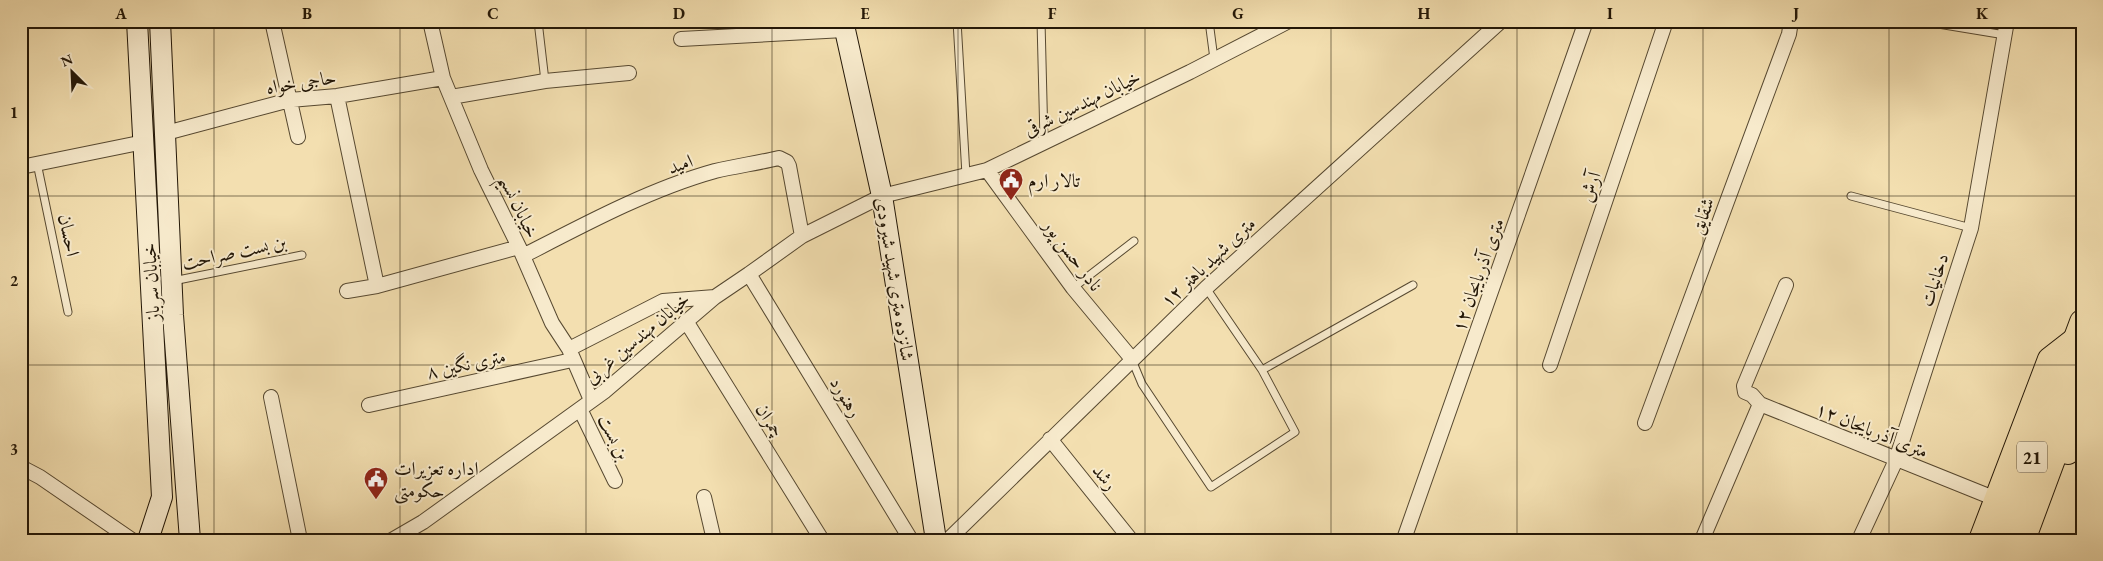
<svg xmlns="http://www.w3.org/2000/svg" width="2103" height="561" font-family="'EB Garamond',Amiri,serif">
  <rect width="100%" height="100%" fill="#f3dfb0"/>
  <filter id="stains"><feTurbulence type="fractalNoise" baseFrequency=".004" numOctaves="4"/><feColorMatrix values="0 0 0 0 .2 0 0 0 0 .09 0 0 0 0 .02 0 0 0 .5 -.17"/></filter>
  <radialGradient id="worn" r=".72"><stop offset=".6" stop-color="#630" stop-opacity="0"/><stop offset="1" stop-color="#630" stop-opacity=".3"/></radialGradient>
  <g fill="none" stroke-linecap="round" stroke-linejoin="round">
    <defs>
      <path id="service" d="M538,21L545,81
        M957,21L966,175
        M1041,21L1044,141
        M1209,21L1214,59
        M1920,21L2005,35
        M37,163L68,312
        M1851,196L1971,228
        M173,281L302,255
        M1073,288L1134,241
        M1132,360L1142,384L1211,487L1295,432L1262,370L1206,288
        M1262,370L1413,285"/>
      <path id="minor" d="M272,21L298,137
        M430,21L443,78L481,170L519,247L552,323L569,349L591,400
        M681,39L844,30
        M337,96L377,286
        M451,97L545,81L629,73
        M166,133L290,100L337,96L443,78
        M21,167L144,142
        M987,170L1073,288L1132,359
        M523,256C583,225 650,189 715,171C736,166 758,163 779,158L787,162L789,166L802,236
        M749,274L911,540
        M347,291L377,286L519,247
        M686,321L822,540
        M569,349L663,301L715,297
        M1550,365L1666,21
        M271,397L300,540
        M1760,404L1752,395L1745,392L1744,386L1786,285
        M369,405L572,360
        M580,409L615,481
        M1645,423L1789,34L1791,21
        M1050,439L1131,540
        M21,467L40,477L132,540
        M704,497L714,540
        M392,540L423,522L605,391L715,297L749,274L802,236L882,196L987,170L1190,72L1289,21
        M948,540L1206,288L1501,21
        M1405,540L1404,539L1586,21
        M1702,540L1760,404L1996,499
        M1859,540L1896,460L1971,228L2007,21"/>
      <path id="secondary" d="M137,21L162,497L148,540
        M160,21L173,315L190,540
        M843,21L882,196L936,540"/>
      <path id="primary" d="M2068,453L2082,416
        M1980,540L2049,359L2076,338"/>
      <path id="trunk" d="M2001,540L2082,322
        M2023,540L2082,381"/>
    </defs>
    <!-- service casing -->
    <use href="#service" stroke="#574931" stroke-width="9"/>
    <!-- minor casing -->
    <use href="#minor" stroke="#574931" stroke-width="16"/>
    <!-- secondary casing -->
    <use href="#secondary" stroke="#231707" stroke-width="22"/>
    <!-- primary casing -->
    <use href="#primary" stroke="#231707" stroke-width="24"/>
    <!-- trunk casing -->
    <use href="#trunk" stroke="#231707" stroke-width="26"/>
    <!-- service -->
    <use href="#service" stroke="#f7eacc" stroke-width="7"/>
    <!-- minor -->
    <use href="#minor" stroke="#f7eacc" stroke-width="14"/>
    <!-- secondary -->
    <use href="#secondary" stroke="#f7eacc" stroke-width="20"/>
    <!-- primary -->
    <use href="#primary" stroke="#f3dfb0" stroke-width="22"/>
    <!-- trunk -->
    <use href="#trunk" stroke="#f3dfb0" stroke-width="24"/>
  </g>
  <!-- grid -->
  <path fill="none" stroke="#231707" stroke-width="1" stroke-opacity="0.55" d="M214,21V540M400,21V540M586,21V540M772,21V540M958,21V540M1145,21V540M1331,21V540M1517,21V540M1703,21V540M1889,21V540M21,196H2082M21,365H2082"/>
  <!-- icons -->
  <defs>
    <symbol id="civic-pin" viewBox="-11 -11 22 30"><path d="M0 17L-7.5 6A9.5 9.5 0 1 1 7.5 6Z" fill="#8f2418" stroke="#f7eacc"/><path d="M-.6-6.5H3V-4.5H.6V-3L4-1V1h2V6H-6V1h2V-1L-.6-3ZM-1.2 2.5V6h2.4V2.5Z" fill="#fff"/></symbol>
  </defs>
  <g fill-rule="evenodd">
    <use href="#civic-pin" x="997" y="166" width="28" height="38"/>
    <use href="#civic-pin" x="362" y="465" width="28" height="38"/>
  </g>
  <g text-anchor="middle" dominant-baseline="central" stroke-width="4" stroke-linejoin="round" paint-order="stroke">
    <!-- shield labels -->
    <rect fill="#f7eacc" stroke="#635642" stroke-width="1" x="2017" y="441.5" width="30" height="31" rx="4"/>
    <g font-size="18" font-weight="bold" fill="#231707">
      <text x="2032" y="457">21</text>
    </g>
    <!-- street labels -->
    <g font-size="19" fill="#231707" stroke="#f7eacc">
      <text transform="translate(301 82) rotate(-9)">حاجی خواه</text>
      <text transform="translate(1082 103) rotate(-26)">خیابان مهندسین شرقی</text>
      <text transform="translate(680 164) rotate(-20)">امید</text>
      <text transform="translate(1590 187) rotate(-71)">آرش</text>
      <text transform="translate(519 206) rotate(64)">خیابان نسیم</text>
      <text transform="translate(1702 216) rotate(-70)">شقایق</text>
      <text transform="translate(69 235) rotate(78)">احسان</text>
      <text transform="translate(234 252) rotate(-12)">بن بست صراحت</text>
      <text transform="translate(1073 255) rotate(53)">نادر حسن پور</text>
      <text transform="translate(1208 262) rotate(-43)">۱۲ متری شهید باهنر</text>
      <text transform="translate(1478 275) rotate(-70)">۱۲ متری آذربایجان</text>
      <text transform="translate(895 279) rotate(81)">شانزده متری شهید شیرودی</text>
      <text transform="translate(1934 280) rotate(-72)">دخانیات</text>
      <text transform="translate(151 282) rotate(-93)">خیابان سرباز</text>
      <text transform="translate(637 338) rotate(-40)">خیابان مهندسین غربی</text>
      <text transform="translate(466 364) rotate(-12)">۸ متری نگین</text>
      <text transform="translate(846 397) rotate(59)">رهنورد</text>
      <text transform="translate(770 420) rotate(58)">چمران</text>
      <text transform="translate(1872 430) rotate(22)">۱۲ متری آذربایجان</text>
      <text transform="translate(614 437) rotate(64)">بن بست</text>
      <text transform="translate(1105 477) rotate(51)">رشد</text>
    </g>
    <!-- poi labels -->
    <g font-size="19" fill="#231707" stroke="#f7eacc" text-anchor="start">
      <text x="1028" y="180">تالار ارم</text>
      <text x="394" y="468">اداره تعزیرات<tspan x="394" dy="22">حکومتی</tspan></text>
    </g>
  </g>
  <!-- margin -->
  <rect width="2103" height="561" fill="none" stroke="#f3dfb0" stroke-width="55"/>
  <!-- north arrow -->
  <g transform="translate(72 72) rotate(336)" stroke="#f7eacc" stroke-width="4" paint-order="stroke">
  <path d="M0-4L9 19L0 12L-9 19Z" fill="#231707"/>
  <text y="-8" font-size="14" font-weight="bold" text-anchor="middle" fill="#231707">N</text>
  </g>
  <rect x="28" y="28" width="2048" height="506" fill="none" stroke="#231707" stroke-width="2"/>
  <g font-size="16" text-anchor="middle" font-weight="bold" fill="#231707">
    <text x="121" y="19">A</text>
    <text x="307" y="19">B</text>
    <text x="493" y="19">C</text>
    <text x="679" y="19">D</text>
    <text x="865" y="19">E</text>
    <text x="1052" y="19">F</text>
    <text x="1238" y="19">G</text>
    <text x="1424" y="19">H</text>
    <text x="1610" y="19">I</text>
    <text x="1796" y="19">J</text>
    <text x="1982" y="19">K</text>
    <text x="14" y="118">1</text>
    <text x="14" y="286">2</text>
    <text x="14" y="455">3</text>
  </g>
  <rect width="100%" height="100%" filter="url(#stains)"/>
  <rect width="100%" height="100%" fill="url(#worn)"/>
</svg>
